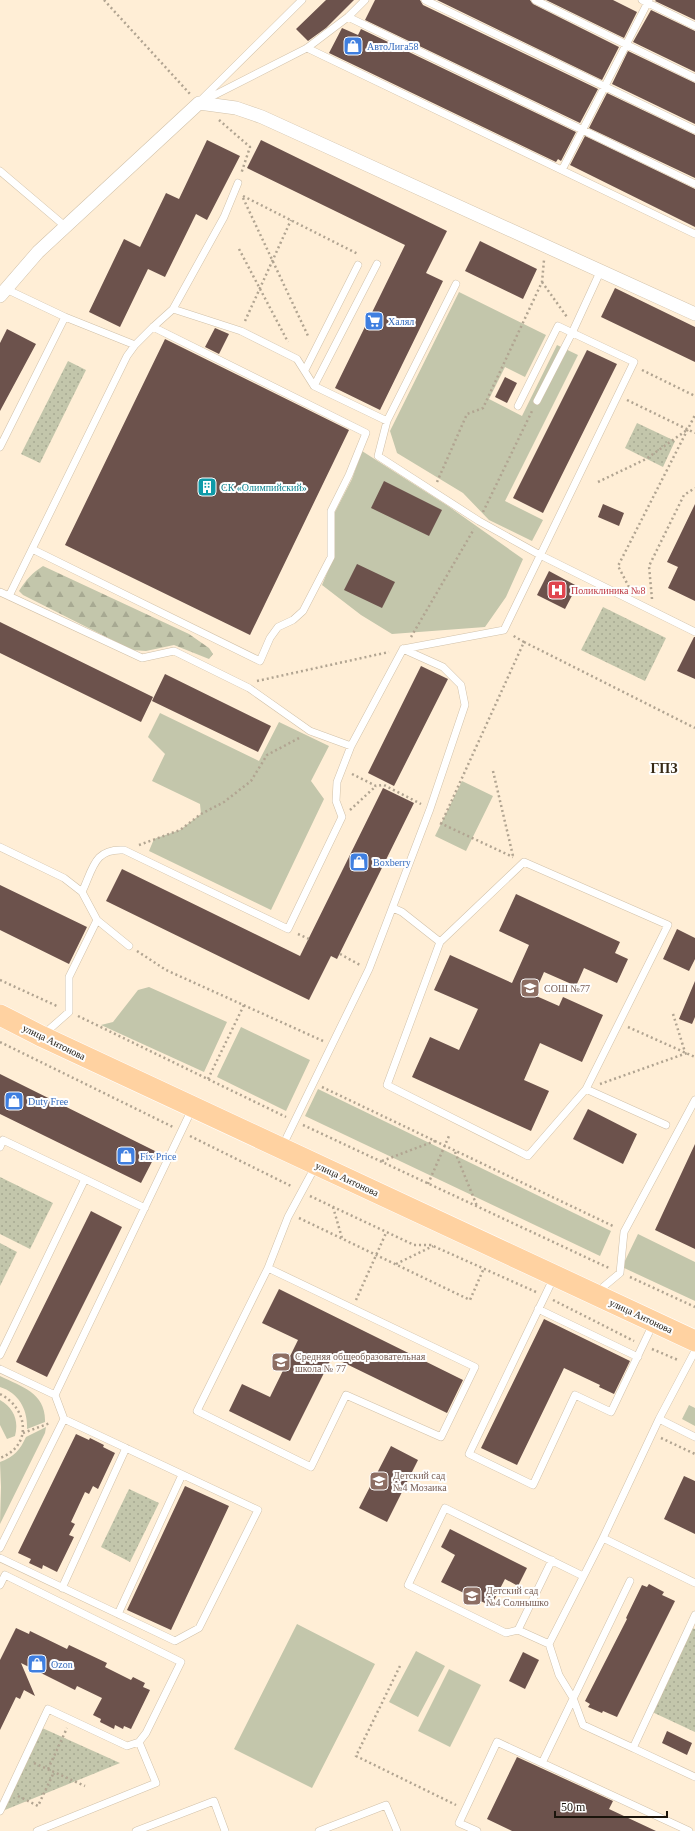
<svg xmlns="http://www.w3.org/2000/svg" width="695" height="1831" font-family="'Times New Roman',serif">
  <defs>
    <pattern id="forest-firs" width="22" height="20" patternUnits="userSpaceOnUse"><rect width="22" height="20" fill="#c3c6ab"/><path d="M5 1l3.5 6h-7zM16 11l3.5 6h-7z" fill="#a7a992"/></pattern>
    <pattern id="park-dots" width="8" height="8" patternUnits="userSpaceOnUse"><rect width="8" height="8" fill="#c3c6ab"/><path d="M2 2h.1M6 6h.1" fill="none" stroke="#a7a992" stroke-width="1.8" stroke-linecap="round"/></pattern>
  </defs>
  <rect width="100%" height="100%" fill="#ffeed6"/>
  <!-- grass -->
  <path fill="#c3c6ab" d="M459,292L546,335L525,377L505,367L489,399L522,416L557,345L578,355L505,501L543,520L532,541L489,520L463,493L397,453L390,431Z
    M362,451L448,506L523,559L506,597L485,627L392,634L361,615L322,585L334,556L335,512L352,479Z
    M160,713L259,761L279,722L329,746L311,781L324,799L271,910L149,851L154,839L180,830L201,814L200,804L152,781L165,754L148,737Z
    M462,781L493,796L466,851L435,836Z
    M149,987L227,1022L204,1072L101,1025L113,1022L138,990Z
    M241,1027L310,1060L286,1111L217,1077Z
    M318,1089L611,1231L600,1256L305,1116Z
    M638,1234L695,1262V1301L622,1267Z
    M0,1376C22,1387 46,1393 45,1422L27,1429C28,1410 19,1393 0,1387Z
    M0,1400C14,1408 19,1421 15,1436L7,1439L0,1425Z
    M689,1405L695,1408V1426L682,1419Z
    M46,1427L45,1433L0,1524L1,1487L0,1462C14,1457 20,1450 26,1437Z
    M297,1624L375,1664L312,1788L234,1749Z
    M416,1651L445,1666L418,1717L389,1702Z
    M449,1669L481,1685L450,1747L418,1731Z"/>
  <!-- forest -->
  <path fill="url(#forest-firs)" d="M43,566L189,634L209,648L213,654L209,659L174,645L146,651L132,650L23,595L19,591C26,580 32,573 43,566Z"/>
  <!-- park -->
  <path fill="url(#park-dots)" d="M68,361L86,370L40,463L21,454Z
    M637,423L675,441L663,467L625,448Z
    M603,607L666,638L645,681L581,650Z
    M0,1177L53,1203L30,1249L0,1234Z
    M0,1243L17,1252L0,1286Z
    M129,1489L159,1503L130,1562L101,1547Z
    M690,1627L695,1629V1732L650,1711Z
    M40,1727L120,1763L0,1812Z"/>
  <!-- building -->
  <path fill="#6c524c" d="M326,0H354L326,28L308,41L296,29Z
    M375,0H420L423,5L598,89L580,123L365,20Z
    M437,0H530L533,4L619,47L602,80Z
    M546,0H613L637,12L624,38Z
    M656,0H695V20L655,1Z
    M651,10L695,31V72L633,42Z
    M342,28L358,35L361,29L576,132L561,161L558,159L556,162L329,53Z
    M628,51L695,83V124L612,84Z
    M607,93L695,135V178L589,128Z
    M585,136L695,189V227L570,165Z
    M207,140L240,156L207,220L196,214L165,277L148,269L120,327L89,312L124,239L140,247L166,193L179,199Z
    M261,140L447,231L426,273L443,281L380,410L335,388L405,245L247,168Z
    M480,241L537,269L523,299L465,271Z
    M615,288L695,327V362L601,317Z
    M215,328L229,334L219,354L205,347Z
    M7,329L36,344L0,411V343Z
    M165,339L349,430L250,635L65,545Z
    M587,350L617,364L543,513L513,498Z
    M505,377L517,383L507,403L495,397Z
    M384,481L442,510L429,536L371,508Z
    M603,504L624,513L619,526L598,517Z
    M695,504V601L668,588L678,567L667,562Z
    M357,564L395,582L382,608L344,590Z
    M549,571L577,586L565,609L537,595Z
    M0,622L153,697L141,722L0,653Z
    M694,637H695V679L677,671Z
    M421,666L448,679L394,786L368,773Z
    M165,674L271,726L258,752L152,701Z
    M383,788L414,803L337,959L331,956L309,1000L106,901L122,869L300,956Z
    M0,885L87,927L69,964L0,930Z
    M516,894L620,942L615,953L628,959L617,983L584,968L576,986L544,972L534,995L559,1006L563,997L603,1015L582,1062L540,1043L524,1080L549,1091L531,1131L412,1077L430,1037L459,1050L478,1009L434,990L450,955L512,983L529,945L499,931Z
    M677,929L695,938V959L689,971L663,959Z
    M695,981V1017L692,1024L679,1019Z
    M0,1074L157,1152L141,1183L0,1114Z
    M588,1109L637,1134L623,1164L573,1139Z
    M695,1144V1249L655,1230Z
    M91,1211L122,1227L47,1377L16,1362Z
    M279,1289L463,1380L447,1413L332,1357L290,1441L229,1411L242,1384L270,1397L298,1340L262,1323Z
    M544,1319L630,1361L614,1394L599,1387L600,1385L564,1368L517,1465L481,1448Z
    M76,1434L89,1440L90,1438L104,1445L103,1447L115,1453L98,1489L93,1486L89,1494L85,1492L71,1522L75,1524L69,1535L74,1537L57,1572L43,1565L42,1569L29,1563L31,1559L18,1553Z
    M391,1446L418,1460L387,1522L359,1508Z
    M684,1476L695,1481V1534L664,1519Z
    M185,1486L229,1506L171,1630L127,1610Z
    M450,1529L527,1568L518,1586L505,1579L491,1606L441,1582L455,1555L441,1547Z
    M649,1584L664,1592L662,1595L675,1601L617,1717L603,1711L602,1713L588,1707L590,1704L585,1701L627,1619L626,1618L642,1585L647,1587Z
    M16,1628L29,1634L30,1631L67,1649L69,1645L107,1663L105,1667L131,1680L133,1677L145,1683L143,1687L150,1690L131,1729L124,1726L123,1729L115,1725L114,1729L100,1722L101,1719L93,1715L102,1698L77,1686L75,1690L21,1663L35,1696L24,1690L20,1699L16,1697L0,1730V1660Z
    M523,1652L539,1660L525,1689L509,1681Z
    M667,1731L692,1743L687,1755L662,1743Z
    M517,1757L613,1801L609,1809L656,1831H512L487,1819Z"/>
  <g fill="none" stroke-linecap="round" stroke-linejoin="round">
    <defs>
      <path id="lane" d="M425,0L695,130
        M535,0L695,78
        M642,0L695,26
        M348,17L695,184
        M307,48L695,234
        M203,98L302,0
        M201,102L307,48L348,17L365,0
        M562,170L649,0
        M0,171L66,227
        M173,309L224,217L238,183
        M65,317L135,345L153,327L173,309L241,331L297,359L314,386L387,421L378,456L479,521L540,555L695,632
        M305,370L358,265
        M314,386L377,264
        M537,401L572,333L601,270
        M387,421L456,284
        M0,447L65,317L6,289
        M32,549L260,661L270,638L278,627L293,620L303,611L331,557V511L349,475L366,433L153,327
        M0,592L142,658L174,651L249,688L310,731L351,746
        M9,596L127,356L135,345
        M403,649L504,630L634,362L558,326L518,406
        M0,847L64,878L82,892
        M393,908L402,912L440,942L387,1085L528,1156L586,1089L666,1125
        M97,920L129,946
        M440,942L524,862L668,925L586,1089
        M44,1034L69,1012V977L97,920L82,892C93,869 94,848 124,850L288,929L342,817L336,801L337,782L351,746L403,649
        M0,1147L3,1140L85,1179
        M282,1147L369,969L430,809L465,705L461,685L443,667L403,649
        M268,1268L475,1367L441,1437L346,1395L311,1467L197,1411L268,1268L288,1217L315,1167
        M554,1277L469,1454L533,1485L575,1395L611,1412L653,1324
        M596,1293L620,1273L624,1232L695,1100
        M538,1309L638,1357
        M0,1355L85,1179L145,1208
        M0,1369L55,1395L192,1109
        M659,1419L695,1437
        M603,1538L695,1583
        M0,1548L64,1419
        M0,1558L175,1641L199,1628L258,1510L64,1419L55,1395
        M552,1560L518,1630L506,1633L408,1585L445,1508L583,1576
        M0,1585L5,1575L181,1662L146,1733L139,1742L127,1746L48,1709L0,1811
        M62,1588L126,1448
        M118,1614L182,1475
        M695,1615L633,1748L695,1777
        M518,1630L549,1644
        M633,1748L583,1725L573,1698L559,1675L549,1644L603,1538L659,1419L695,1351
        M542,1763L630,1581
        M37,1831L156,1783L139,1742
        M136,1831L214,1801L225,1831
        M319,1831L386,1805L397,1831
        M477,1831L459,1823L497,1742L689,1831"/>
      <path id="street" d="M0,296L38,252L199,103L236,108L262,117L695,314"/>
      <path id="primary" d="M0,1015L41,1036L695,1341"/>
    </defs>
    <!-- lane casing -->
    <use href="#lane" stroke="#d1c1a9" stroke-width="8"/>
    <!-- street casing -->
    <use href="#street" stroke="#d1c1a9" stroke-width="14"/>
    <!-- primary casing -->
    <use href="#primary" stroke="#fff" stroke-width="22"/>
    <!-- path -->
    <path stroke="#b1a491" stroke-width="2.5" stroke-dasharray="2 3" stroke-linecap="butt" d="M104,0L190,94
      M219,120L250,147L241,174
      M243,196L358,254
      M243,198L309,338
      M239,249L288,342
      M542,282L567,317
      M245,321L291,220
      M642,370L695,396
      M627,400L695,433
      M437,482L467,414L483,408L542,282L544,260
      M598,482L646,459L687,430
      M483,512L533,409
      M629,587L618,566L695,415
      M652,599L649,566L684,495L695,488
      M411,637L474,529
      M524,642L695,728
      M257,681L389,652
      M493,771L513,856
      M352,774L376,786L384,785L421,804
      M350,810L376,786
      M440,823L513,857
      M441,824L524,642L512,635
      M139,845L180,830L201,814L224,802L251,781L267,755L301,737
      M298,934L309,939
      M137,951L166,970L323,1041
      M340,954L360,965
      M0,980L59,1007
      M673,1014L685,1052
      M78,1016L286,1117
      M628,1027L695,1057
      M0,1042L173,1127
      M208,1079L244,1005
      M600,1084L687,1053
      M322,1087L615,1227
      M303,1125L611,1269
      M190,1136L293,1187
      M455,1152L477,1206
      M382,1161L435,1141
      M428,1184L449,1136
      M310,1196L414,1245H431L536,1292
      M333,1207L342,1238
      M299,1218L470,1300L484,1268
      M396,1264L433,1246
      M630,1277L695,1307
      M356,1300L386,1233
      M553,1300L634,1341
      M652,1349L678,1360
      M0,1394C28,1408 33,1446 0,1458
      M23,1433L50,1423
      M661,1438L695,1454
      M400,1666L356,1756L456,1805
      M34,1763L85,1786
      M48,1769L67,1728
      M18,1796L38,1806L54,1772"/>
    <!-- lane -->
    <use href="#lane" stroke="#fff" stroke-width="7"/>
    <!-- street -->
    <use href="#street" stroke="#fff" stroke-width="13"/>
    <!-- primary -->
    <use href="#primary" stroke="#ffd2a1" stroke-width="21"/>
  </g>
  <!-- icons -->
  <defs>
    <symbol id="shop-square" viewBox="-11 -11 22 22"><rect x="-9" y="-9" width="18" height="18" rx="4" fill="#3f7fe0" stroke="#fefefe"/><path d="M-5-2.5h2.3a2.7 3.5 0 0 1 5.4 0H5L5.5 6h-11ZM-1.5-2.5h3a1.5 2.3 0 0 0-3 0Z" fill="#fff"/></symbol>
    <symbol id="supermarket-square" viewBox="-11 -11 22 22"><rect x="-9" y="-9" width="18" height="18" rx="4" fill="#3f7fe0" stroke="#fefefe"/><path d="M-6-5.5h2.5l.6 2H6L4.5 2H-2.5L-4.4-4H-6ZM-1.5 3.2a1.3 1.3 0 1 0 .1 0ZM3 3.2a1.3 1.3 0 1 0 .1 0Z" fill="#fff"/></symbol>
    <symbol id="building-square" viewBox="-11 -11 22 22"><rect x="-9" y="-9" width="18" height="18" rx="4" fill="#0f9aa8" stroke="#fefefe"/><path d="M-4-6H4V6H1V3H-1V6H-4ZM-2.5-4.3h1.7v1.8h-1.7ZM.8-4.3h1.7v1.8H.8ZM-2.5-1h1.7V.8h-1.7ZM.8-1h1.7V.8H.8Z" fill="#fff"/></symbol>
    <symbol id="hospital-square" viewBox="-11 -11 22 22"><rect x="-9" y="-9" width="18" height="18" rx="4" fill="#e0444e" stroke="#fefefe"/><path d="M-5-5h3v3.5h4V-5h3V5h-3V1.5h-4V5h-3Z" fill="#fff"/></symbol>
    <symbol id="school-square" viewBox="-11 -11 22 22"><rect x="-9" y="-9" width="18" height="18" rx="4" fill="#8d6e63" stroke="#fefefe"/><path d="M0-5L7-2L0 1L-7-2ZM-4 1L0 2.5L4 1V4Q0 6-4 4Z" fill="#fff"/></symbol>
  </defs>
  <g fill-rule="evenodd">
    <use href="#shop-square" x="342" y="35" width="22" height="22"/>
    <use href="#supermarket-square" x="363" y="310" width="22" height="22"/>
    <use href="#building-square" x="196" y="476" width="22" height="22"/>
    <use href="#hospital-square" x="546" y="579" width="22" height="22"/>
    <use href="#shop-square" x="348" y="851" width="22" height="22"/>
    <use href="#school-square" x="519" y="977" width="22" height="22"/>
    <use href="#shop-square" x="3" y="1090" width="22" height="22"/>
    <use href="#shop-square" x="115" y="1145" width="22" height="22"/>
    <use href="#school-square" x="270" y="1351" width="22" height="22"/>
    <use href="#school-square" x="368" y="1470" width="22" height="22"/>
    <use href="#school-square" x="461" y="1585" width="22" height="22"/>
    <use href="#shop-square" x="26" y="1653" width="22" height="22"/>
  </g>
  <g text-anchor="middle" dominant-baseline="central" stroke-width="4" stroke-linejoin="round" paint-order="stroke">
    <!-- shop labels -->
    <g font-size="10" fill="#366cbe" stroke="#fefefe" text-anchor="start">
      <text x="367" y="46">АвтоЛига58</text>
      <text x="388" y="321">Халял</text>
      <text x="373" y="862">Boxberry</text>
      <text x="28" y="1101">Duty Free</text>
      <text x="140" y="1156">Fix Price</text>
      <text x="51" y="1664">Ozon</text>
    </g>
    <!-- culture labels -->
    <g font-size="10" fill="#0d838f" stroke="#fefefe" text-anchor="start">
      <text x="221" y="487">СК «Олимпийский»</text>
    </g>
    <!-- health labels -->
    <g font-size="10" fill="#be3a42" stroke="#fefefe" text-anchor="start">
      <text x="571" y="590">Поликлиника №8</text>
    </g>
    <!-- education labels -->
    <g font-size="10" fill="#785e54" stroke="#fefefe" text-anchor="start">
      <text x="544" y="988">СОШ №77</text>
      <text x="295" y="1356">Средняя общеобразовательная<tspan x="295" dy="12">школа № 77</tspan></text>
      <text x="393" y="1475">Детский сад<tspan x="393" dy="12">№4 Мозаика</tspan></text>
      <text x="486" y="1590">Детский сад<tspan x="486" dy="12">№4 Солнышко</tspan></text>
    </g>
    <!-- street labels -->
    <g font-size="10" fill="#1b150c" stroke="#fefefe">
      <text transform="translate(54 1042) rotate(26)">улица Антонова</text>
      <text transform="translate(347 1179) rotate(25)">улица Антонова</text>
      <text transform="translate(641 1316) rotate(25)">улица Антонова</text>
    </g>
    <!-- district labels -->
    <g font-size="14" font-weight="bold" fill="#362916" stroke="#fefefe">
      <text x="664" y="768">ГПЗ</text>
    </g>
  </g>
  <!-- scale -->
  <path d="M555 1811v6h112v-6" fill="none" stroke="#1b150c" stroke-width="2"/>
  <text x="561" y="1811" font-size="12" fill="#1b150c" stroke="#fefefe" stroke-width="3" paint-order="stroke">50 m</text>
</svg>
